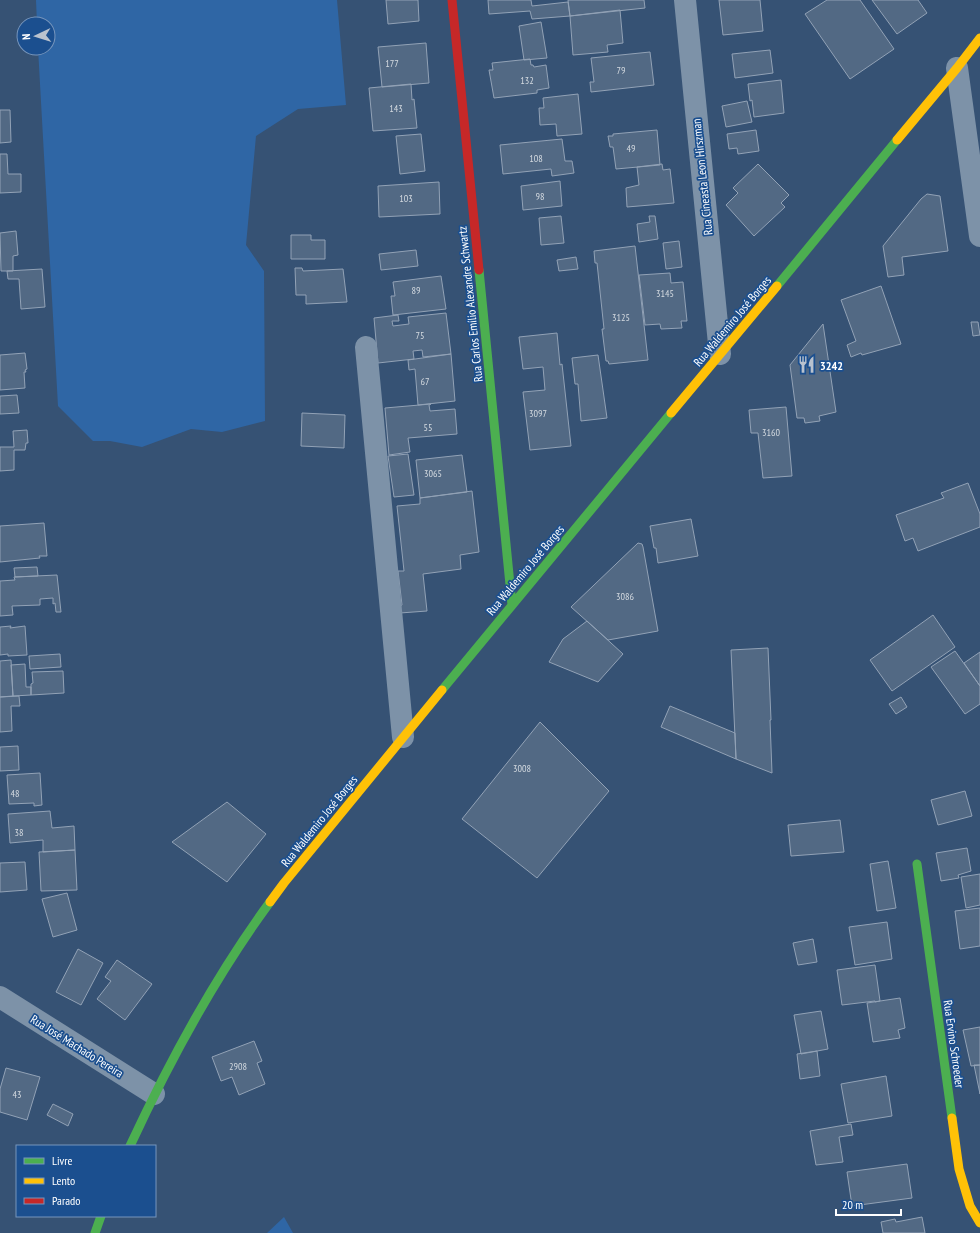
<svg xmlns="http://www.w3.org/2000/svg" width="980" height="1233" font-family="'PT Sans Narrow',sans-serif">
  <rect width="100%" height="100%" fill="#365274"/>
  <!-- green -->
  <path fill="#2f66a5" d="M36,0H337L346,105L298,109L256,136L246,245L264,271L265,421L222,432L191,429L142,447L110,441H93L58,406L38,48H48V24H37Z
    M284,1217L293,1233H267Z"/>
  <!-- building -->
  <path fill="#526984" stroke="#92a2b6" d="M386,0H418L419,21L388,24Z
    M488,0H531L532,6L568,2L570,16L532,19L530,11L489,14Z
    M568,0H644L645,8L570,16Z
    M719,0H760L763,31L723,35Z
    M827,0H860L894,49L850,79L805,14Z
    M872,0H918L927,13L897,34Z
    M620,10L623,43L607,45L608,52L573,55L570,16Z
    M541,22L547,58L524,60L519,26Z
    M426,43L429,83L382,87L378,47Z
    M770,50L773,73L735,78L732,54Z
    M650,52L654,85L591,92L590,82H594L591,58Z
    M530,59L531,65H533L534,67L546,65L549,88L537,90V93L494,98L489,70H493L492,63Z
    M781,80L784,113L754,117L752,100L750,101L748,84Z
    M411,84L412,100L414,99L417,128L373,131L369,88Z
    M578,94L582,134L557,136L556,124L540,125L539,108H544L543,98Z
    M747,101L752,122L726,127L722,106Z
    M0,110H10L11,142L0,143Z
    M657,130L660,165L616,169L613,147H610L608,136H613V134Z
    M756,130L759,151L738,154L737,148L729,149L727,134Z
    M421,134L425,171L400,174L396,136Z
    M562,139L565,161H572L574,173L552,176L551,169L503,174L500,145Z
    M0,154H7L8,174H21V192L0,193Z
    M662,164L663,170L670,169L674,203L627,207L626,188L639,185L637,167Z
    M758,164L789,195L781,203L785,207L754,236L726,205L738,193L733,188Z
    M560,181L562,206L523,210L521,186Z
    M439,182L440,214L379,217L378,186Z
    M927,194L940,196L948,251L902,257L904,275L888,277L883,246L921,199Z
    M561,216L564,243L541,245L539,218Z
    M649,216H655L658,239L639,242L637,224L650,222Z
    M16,231L18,255L13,256V271H1L0,233Z
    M291,235H311V240H325V259H291Z
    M679,241L682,267L666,269L663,243Z
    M635,246L648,360L609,364L608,361H606L602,329H604L597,263H595L594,251Z
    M416,250L418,266L381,270L379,254Z
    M576,257L578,269L559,271L557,260Z
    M295,268H302L303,271L343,269L347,302L306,304V295H296Z
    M42,269L45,307L21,309L19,279H8L7,271Z
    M670,273L671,283L683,282L687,321H681L682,328L661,329L660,324L645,325L639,275Z
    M441,276L446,309L393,315L391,296H395L393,282Z
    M881,286L901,344L862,355L861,353L851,357L847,345L856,341L841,300Z
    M446,313L451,354L423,357L422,350L413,351L414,359L378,363L374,318L398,315L399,321H392L393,326L409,324L408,317Z
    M971,322H978L980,335L973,336Z
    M823,324L836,412L819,416L820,421L805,423L804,418H797L790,365Z
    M557,333L560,365L562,364L571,446L530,450L523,392L545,390L543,367L523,369L519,337Z
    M25,353L27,369L25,370L26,372H24L25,388L0,390V355Z
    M451,354L455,401L418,405L415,369L409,370L408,360Z
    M598,355L607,418L581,421L578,384H575L572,358Z
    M17,395L19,413L0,414V396Z
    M431,404L429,405L430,411L455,409L457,434L408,438L410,452L389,455L385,408Z
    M786,407L792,476L763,478L758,433H751L749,410Z
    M302,413L345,415L344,448L301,446Z
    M27,430L28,443H26L25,450H14V470L0,471V447H14L13,431Z
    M408,454L414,495L394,497L388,456Z
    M462,455L467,492L420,498L416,460Z
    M968,483L980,514V527L918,551L913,538L905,541L896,515L944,498L941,493Z
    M472,491L479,552L460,555L461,569L423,574L427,611L400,613V606L402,605L398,571H404L397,506L420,504V498Z
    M691,519L698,556L658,563L656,548H654L650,526Z
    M44,523L47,556H39L40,558L0,562V526Z
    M638,543L642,544L643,547L658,631L608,640L571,607Z
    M37,567L38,576L15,577L14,568Z
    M57,575L61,612H56L55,603L53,604V598L40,599V605L12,606L13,615L0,616V581L15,580L14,577Z
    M933,615L955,647L892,691L870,660Z
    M587,621L623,654L598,682L549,662L563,639Z
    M11,626L10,628L25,626L27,655L8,656V654L0,655V627Z
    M768,648L771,720H770L772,773L736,759L731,650Z
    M955,651L980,686V704L965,714L931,667Z
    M980,652V686L964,663Z
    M60,654L61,667L30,669L29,656Z
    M11,660L13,696L0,697V661Z
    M25,664L26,687H31V695L13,696L11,665Z
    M63,671L64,693L31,695V684L33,683L32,672Z
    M19,696L20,706H11L12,731L0,732V697Z
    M901,697L907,707L896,714L889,704Z
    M670,706L735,733L736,759L661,727Z
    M540,722L609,791L537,878L462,819Z
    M18,746L19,770L0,771V747Z
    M40,773L42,805L34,806V803L9,804L7,775Z
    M965,791L972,816L938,825L931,800Z
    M227,802L266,834L227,882L172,842Z
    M50,811L52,828L74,826L75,850L43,852V840L10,843L8,814Z
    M840,820L844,852L791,856L788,825Z
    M967,848L971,871L958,875L959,878L941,881L936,853Z
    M75,850L77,890L41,891L39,852Z
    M888,861L896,908L877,911L870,864Z
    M25,862L27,890L0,892V863Z
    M980,874V905L966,908L961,877Z
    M67,893L77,930L53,937L42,899Z
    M980,908V946L960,949L955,911Z
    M887,922L892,959L855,965L849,927Z
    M813,939L817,962L798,965L793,943Z
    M78,949L103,963L81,1005L56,992Z
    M117,960L152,984L125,1020L97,999L111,981L105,977Z
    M875,965L880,1001L875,1002V1001L842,1005L837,970Z
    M900,998L905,1028L898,1030L900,1038L873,1042L867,1003Z
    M821,1011L828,1049L801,1054L794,1015Z
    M980,1027V1065L971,1066L963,1030Z
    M254,1041L262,1061L257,1063L265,1084L239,1095L232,1077L221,1081L212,1057Z
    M817,1051L820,1076L800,1079L797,1054Z
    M974,1065H980V1094Z
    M6,1068L40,1077L27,1120L0,1112V1089Z
    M886,1076L892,1116L848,1123L841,1084Z
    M53,1104L73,1114L68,1126L47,1115Z
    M851,1124L853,1135L839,1137L843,1162L816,1165L810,1131Z
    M907,1164L912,1198L852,1206L847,1172Z
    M922,1217L925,1233H883L881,1222L895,1219L896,1222Z"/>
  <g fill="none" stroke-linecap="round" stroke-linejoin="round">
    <!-- street -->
    <path stroke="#7d92a8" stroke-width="22" d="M685,0L720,354
      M957,68L980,236
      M366,347L403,737
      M0,997L154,1094"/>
    <!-- fast -->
    <path stroke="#4caf50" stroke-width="9" d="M479,270L512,605
      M777,286L897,140
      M442,690L671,413
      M917,864L952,1118
      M130,1146C170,1060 214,978 270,902
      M95,1233L101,1216"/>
    <!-- slow -->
    <path stroke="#ffc107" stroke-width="9" d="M897,140L957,68L980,38
      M671,413L777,286
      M270,902L284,883L442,690
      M952,1118L959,1169L970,1206L980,1223"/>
    <!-- jam -->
    <path stroke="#c62828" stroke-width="9" d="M452,0L479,270"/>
  </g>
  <!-- icons -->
  <defs>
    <symbol id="restaurant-bare" viewBox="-9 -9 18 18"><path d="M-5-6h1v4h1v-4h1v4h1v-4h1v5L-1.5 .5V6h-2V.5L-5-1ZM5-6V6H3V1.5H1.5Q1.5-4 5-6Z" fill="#b9c2ce" stroke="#1b4f8f" stroke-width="2.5" paint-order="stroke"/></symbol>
  </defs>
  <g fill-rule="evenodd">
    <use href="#restaurant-bare" x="794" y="352" width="25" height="25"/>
  </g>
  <g text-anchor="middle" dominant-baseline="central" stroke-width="3.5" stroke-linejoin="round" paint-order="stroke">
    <!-- number labels -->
    <g font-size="10" fill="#d4dae0">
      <text x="392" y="63">177</text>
      <text x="621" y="70">79</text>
      <text x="527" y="80">132</text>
      <text x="396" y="108">143</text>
      <text x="631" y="148">49</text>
      <text x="536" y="158">108</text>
      <text x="540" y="196">98</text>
      <text x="406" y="198">103</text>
      <text x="416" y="290">89</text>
      <text x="665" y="293">3145</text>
      <text x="621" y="317">3125</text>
      <text x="420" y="335">75</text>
      <text x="425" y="381">67</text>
      <text x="538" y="413">3097</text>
      <text x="428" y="427">55</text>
      <text x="771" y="432">3160</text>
      <text x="433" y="473">3065</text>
      <text x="625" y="596">3086</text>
      <text x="522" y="768">3008</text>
      <text x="15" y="793">48</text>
      <text x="19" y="832">38</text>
      <text x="238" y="1066">2908</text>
      <text x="17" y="1094">43</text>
    </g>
    <!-- street labels -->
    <g font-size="12" fill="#fff" stroke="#1b4f8f">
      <text transform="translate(702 177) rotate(-96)">Rua Cineasta Leon Hirszman</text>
      <text transform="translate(470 304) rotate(-96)">Rua Carlos Emílio Alexandre Schwartz</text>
      <text transform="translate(732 321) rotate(-50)">Rua Waldemiro José Borges</text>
      <text transform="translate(525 570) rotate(-50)">Rua Waldemiro José Borges</text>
      <text transform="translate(319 821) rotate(-51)">Rua Waldemiro José Borges</text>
      <text transform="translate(954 1044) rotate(82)">Rua Ervino Schroeder</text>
      <text transform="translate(77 1046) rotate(32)">Rua José Machado Pereira</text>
    </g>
    <!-- poi labels -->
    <g font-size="12" font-weight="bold" fill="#fff" stroke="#1b4f8f" text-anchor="start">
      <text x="820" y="365">3242</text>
    </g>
  </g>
  <!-- legend -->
  <rect x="16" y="1145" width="140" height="72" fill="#1b4f8f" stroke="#7695bc"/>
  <rect x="24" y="1158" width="20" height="6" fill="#4caf50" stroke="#7695bc"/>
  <text x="52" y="1165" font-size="12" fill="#ffffff">Livre</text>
  <rect x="24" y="1178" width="20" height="6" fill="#ffc107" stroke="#7695bc"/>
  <text x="52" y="1185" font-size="12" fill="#ffffff">Lento</text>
  <rect x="24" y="1198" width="20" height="6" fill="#c62828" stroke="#7695bc"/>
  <text x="52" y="1205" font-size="12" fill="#ffffff">Parado</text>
  <!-- north arrow -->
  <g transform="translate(36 36) rotate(266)"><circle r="19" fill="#1b4f8f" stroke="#7695bc"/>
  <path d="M0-3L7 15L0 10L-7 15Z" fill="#b9c2ce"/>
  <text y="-6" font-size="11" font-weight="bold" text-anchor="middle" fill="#ffffff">N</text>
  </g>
  <!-- scale -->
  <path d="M836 1209v6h65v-6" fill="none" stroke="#ffffff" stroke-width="2"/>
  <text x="842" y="1209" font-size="12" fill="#ffffff" stroke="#1b4f8f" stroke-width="3" paint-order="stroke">20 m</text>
</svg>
